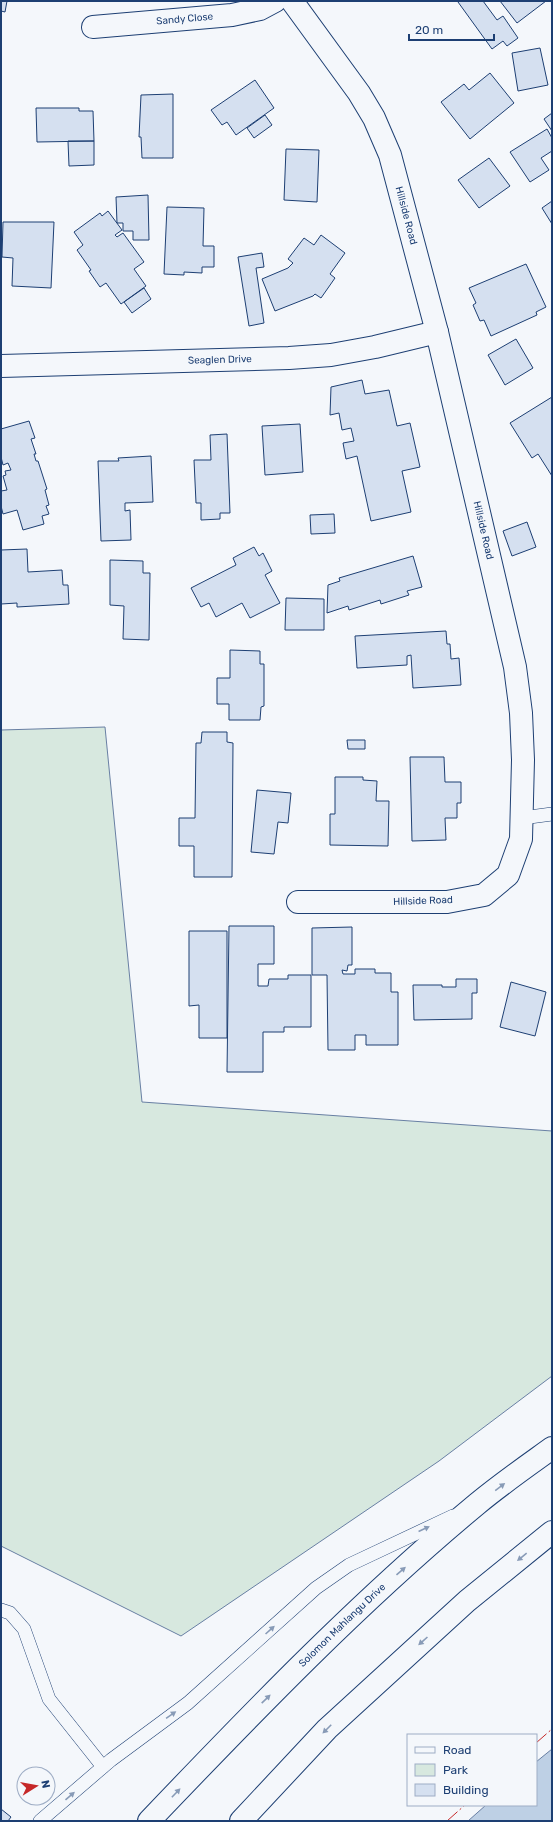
<svg xmlns="http://www.w3.org/2000/svg" width="553" height="1822" font-family="Rubik,sans-serif">
  <rect width="100%" height="100%" fill="#f4f7fb"/>
  <!-- green -->
  <path fill="#d7e8df" stroke="#687fa3" d="M105,727L142,1102L552,1131V1376L439,1461L181,1636L1,1546V730Z"/>
  <!-- water -->
  <path fill="#bed0e5" stroke="#687fa3" d="M552,1749V1821H468L486,1805H536V1762Z"/>
  <!-- building -->
  <path fill="#d5e0f0" stroke="#1d3f73" d="M1,1H7L5,12L1,11Z
    M460,1H483L497,20L503,16L518,38L507,46L503,41L492,49L458,2Z
    M500,1H546L517,23Z
    M540,48L548,85L518,91L512,53Z
    M490,73L514,103L470,139L441,102L464,84L469,90Z
    M255,80L274,108L236,135L227,122L222,125L211,110Z
    M173,94V158H142L141,137H139L141,95Z
    M36,108H79V111H93L94,141L37,142Z
    M552,113V131L544,119Z
    M265,115L272,125L254,138L247,128Z
    M547,129L552,138V151L541,158L549,170L530,182L510,152Z
    M68,141H94V165L69,166Z
    M286,149L319,150L317,202L284,200Z
    M489,158L510,186L479,208L458,180Z
    M148,195L149,240H133V231H123V223H117L116,197Z
    M552,201V224L542,208Z
    M167,207L204,208L203,246H214V267H202V273L184,272V275L164,274Z
    M108,211L122,230L115,235L117,237L123,233L144,262L134,269L146,286L121,304L106,283L100,287L89,271L91,270L77,250L83,245L74,232L100,213L102,216Z
    M3,222H54L51,288L12,286L13,258L2,257Z
    M321,235L345,253L330,274L335,278L321,298L315,294L313,296L275,311L262,279L288,268L293,263L288,259L304,238L314,245Z
    M262,253L264,267L256,268L264,323L249,326L238,257Z
    M526,264L546,307L536,312L537,315L491,336L484,320L480,321L473,305L476,303L469,288Z
    M144,288L151,299L132,313L124,302Z
    M516,339L533,368L505,385L488,355Z
    M362,380L365,394L389,390L397,426L410,423L420,467L402,471L411,512L371,521L357,456L346,459L343,443L354,441L351,428L342,430L339,413L330,415L331,387Z
    M552,397V476L538,454L532,458L510,423Z
    M29,421L35,438L31,439L36,454H34L36,461H38L47,489L45,490L49,505L46,506L49,514L42,516L44,524L23,530L17,510L3,514L1,506V491L7,490L3,476L6,475L5,471L11,470L8,463L3,465L1,457V429Z
    M300,424L303,472L265,475L262,426Z
    M227,434L230,513H220V519L201,520V503H196L194,460H211L210,435Z
    M151,456L153,502L125,503V511L130,510L131,540L101,541L98,461H119L118,458Z
    M334,514L335,533L311,534L310,515Z
    M527,522L536,547L512,556L503,531Z
    M254,547L259,556L263,553L272,571L265,575L280,603L250,618L242,603L216,617L209,603L201,607L191,588L236,565L233,558Z
    M27,549L28,572L62,570L63,585H68L69,604L17,607V603L1,604V550Z
    M413,556L422,587L407,591L409,595L381,604L380,600L349,610L348,606L327,613L328,585L340,581L339,578Z
    M110,560L143,561V573H150L149,640L123,639L124,606L110,605Z
    M286,598L324,599V630H285Z
    M446,631L447,644H450L451,659L459,658L461,685L413,688L411,655L407,656V665L357,668L355,636Z
    M230,650L260,651V664H264V706L261,707L260,720H229V704H217V678H230Z
    M202,732H227V742L233,743L232,877H194V846H179V818H195L196,743H201Z
    M347,740H365V749H348Z
    M410,757H444L445,782H461V803H457V818H445L446,840L412,841Z
    M335,777H363V780L377,781L376,801H389L388,846L330,845V814H335Z
    M257,790L291,793L288,823L278,822L274,854L251,852Z
    M229,926H274V964H258V986H268L269,979H288V975H311V1027H284V1032H263V1072H227Z
    M352,927V965H348L347,971L342,970L343,974H355V969H375V973H391V992H398V1045H366V1035H355V1050H328L327,975H312V928Z
    M189,931H227V1038H199V1005L189,1006Z
    M456,979H477V993H472V1019L414,1020L413,985H442V987H456Z
    M511,982L546,992L535,1036L500,1027Z
    M1,1809L11,1817L8,1821H1Z"/>
  <g fill="none" stroke-linecap="round" stroke-linejoin="round">
    <defs>
      <path id="service" d="M522,818L552,814
        M1,1610L10,1613L24,1629L49,1699L103,1767
        M40,1821L111,1760L188,1703L316,1588L349,1565L453,1516"/>
      <g id="minor">
        <path id="s1" d="M292,1L359,93L374,118L390,155L437,332L515,667L521,713L523,760L521,839L508,875L484,895L447,902H298"/>
        <path id="s2" d="M93,27L232,15L260,9L275,1"/>
        <path id="s3" d="M1,366L289,358L331,355L375,347L437,332"/>
      </g>
      <g id="trunk">
        <path id="s4" d="M149,1821C254,1711 360,1601 477,1504C501,1484 527,1466 552,1448"/>
        <path d="M241,1821L327,1729L467,1601L552,1532"/>
      </g>
    </defs>
    <!-- service casing -->
    <use href="#service" stroke="#1d3f73" stroke-width="14"/>
    <!-- minor casing -->
    <use href="#minor" stroke="#1d3f73" stroke-width="24"/>
    <!-- trunk casing -->
    <use href="#trunk" stroke="#1d3f73" stroke-width="24"/>
    <!-- service -->
    <use href="#service" stroke="#f4f7fb" stroke-width="13"/>
    <!-- minor -->
    <use href="#minor" stroke="#f4f7fb" stroke-width="22"/>
    <!-- trunk -->
    <use href="#trunk" stroke="#f4f7fb" stroke-width="22"/>
    <!-- power -->
    <path stroke="#c62828" stroke-width="1" stroke-dasharray="14 3 2 3" stroke-linecap="butt" d="M536,1743L552,1729
      M447,1821L465,1805"/>
  </g>
  <!-- one-way arrows -->
  <defs><path id="oneway-solid" d="M-6-.8H1V-3.2L6.5 0L1 3.2V.8H-6Z"/></defs>
  <g fill="#889bb7">
    <use href="#oneway-solid" transform="translate(500 1487) rotate(-37)"/>
    <use href="#oneway-solid" transform="translate(424 1529) rotate(-25)"/>
    <use href="#oneway-solid" transform="translate(522 1557) rotate(141)"/>
    <use href="#oneway-solid" transform="translate(401 1571) rotate(-41)"/>
    <use href="#oneway-solid" transform="translate(270 1630) rotate(-42)"/>
    <use href="#oneway-solid" transform="translate(423 1641) rotate(138)"/>
    <use href="#oneway-solid" transform="translate(266 1699) rotate(-44)"/>
    <use href="#oneway-solid" transform="translate(171 1715) rotate(-35)"/>
    <use href="#oneway-solid" transform="translate(327 1729) rotate(135)"/>
    <use href="#oneway-solid" transform="translate(176 1793) rotate(-46)"/>
    <use href="#oneway-solid" transform="translate(70 1796) rotate(-41)"/>
  </g>
  <g text-anchor="middle" dominant-baseline="central" stroke-width="3" stroke-linejoin="round" paint-order="stroke">
    <!-- street labels -->
    <g font-size="10" fill="#1d3f73" stroke="#f4f7fb">
      <text stroke="none"><textPath href="#s2" startOffset="92">Sandy Close</textPath></text>
      <text stroke="none"><textPath href="#s1" startOffset="246">Hillside Road</textPath></text>
      <text stroke="none"><textPath href="#s3" startOffset="219">Seaglen Drive</textPath></text>
      <text stroke="none"><textPath href="#s1" startOffset="570">Hillside Road</textPath></text>
      <text transform="translate(423 901) rotate(-2)">Hillside Road</text>
      <text stroke="none"><textPath href="#s4" startOffset="275">Solomon Mahlangu Drive</textPath></text>
    </g>
  </g>
  <!-- border -->
  <rect width="553" height="1822" fill="none" stroke="#1d3f73" stroke-width="4"/>
  <!-- legend -->
  <rect x="407" y="1734" width="130" height="72" fill="#f4f7fb" stroke="#9eadc5"/>
  <rect x="415" y="1747" width="20" height="6" fill="#f4f7fb" stroke="#9eadc5"/>
  <text x="443" y="1754" font-size="12" fill="#1d3f73">Road</text>
  <rect x="415" y="1764" width="20" height="12" fill="#d7e8df" stroke="#9eadc5"/>
  <text x="443" y="1774" font-size="12" fill="#1d3f73">Park</text>
  <rect x="415" y="1784" width="20" height="12" fill="#d5e0f0" stroke="#9eadc5"/>
  <text x="443" y="1794" font-size="12" fill="#1d3f73">Building</text>
  <!-- north arrow -->
  <g transform="translate(36 1786) rotate(79)"><circle r="19" fill="#f4f7fb" stroke="#9eadc5"/>
  <path d="M0-3L7 15L0 10L-7 15Z" fill="#c62828"/>
  <text y="-6" font-size="11" font-weight="bold" text-anchor="middle" fill="#1d3f73">N</text>
  </g>
  <!-- scale -->
  <path d="M409 34v6h85v-6" fill="none" stroke="#1d3f73" stroke-width="2"/>
  <text x="415" y="34" font-size="12" fill="#1d3f73" stroke="#f4f7fb" stroke-width="3" paint-order="stroke">20 m</text>
</svg>
